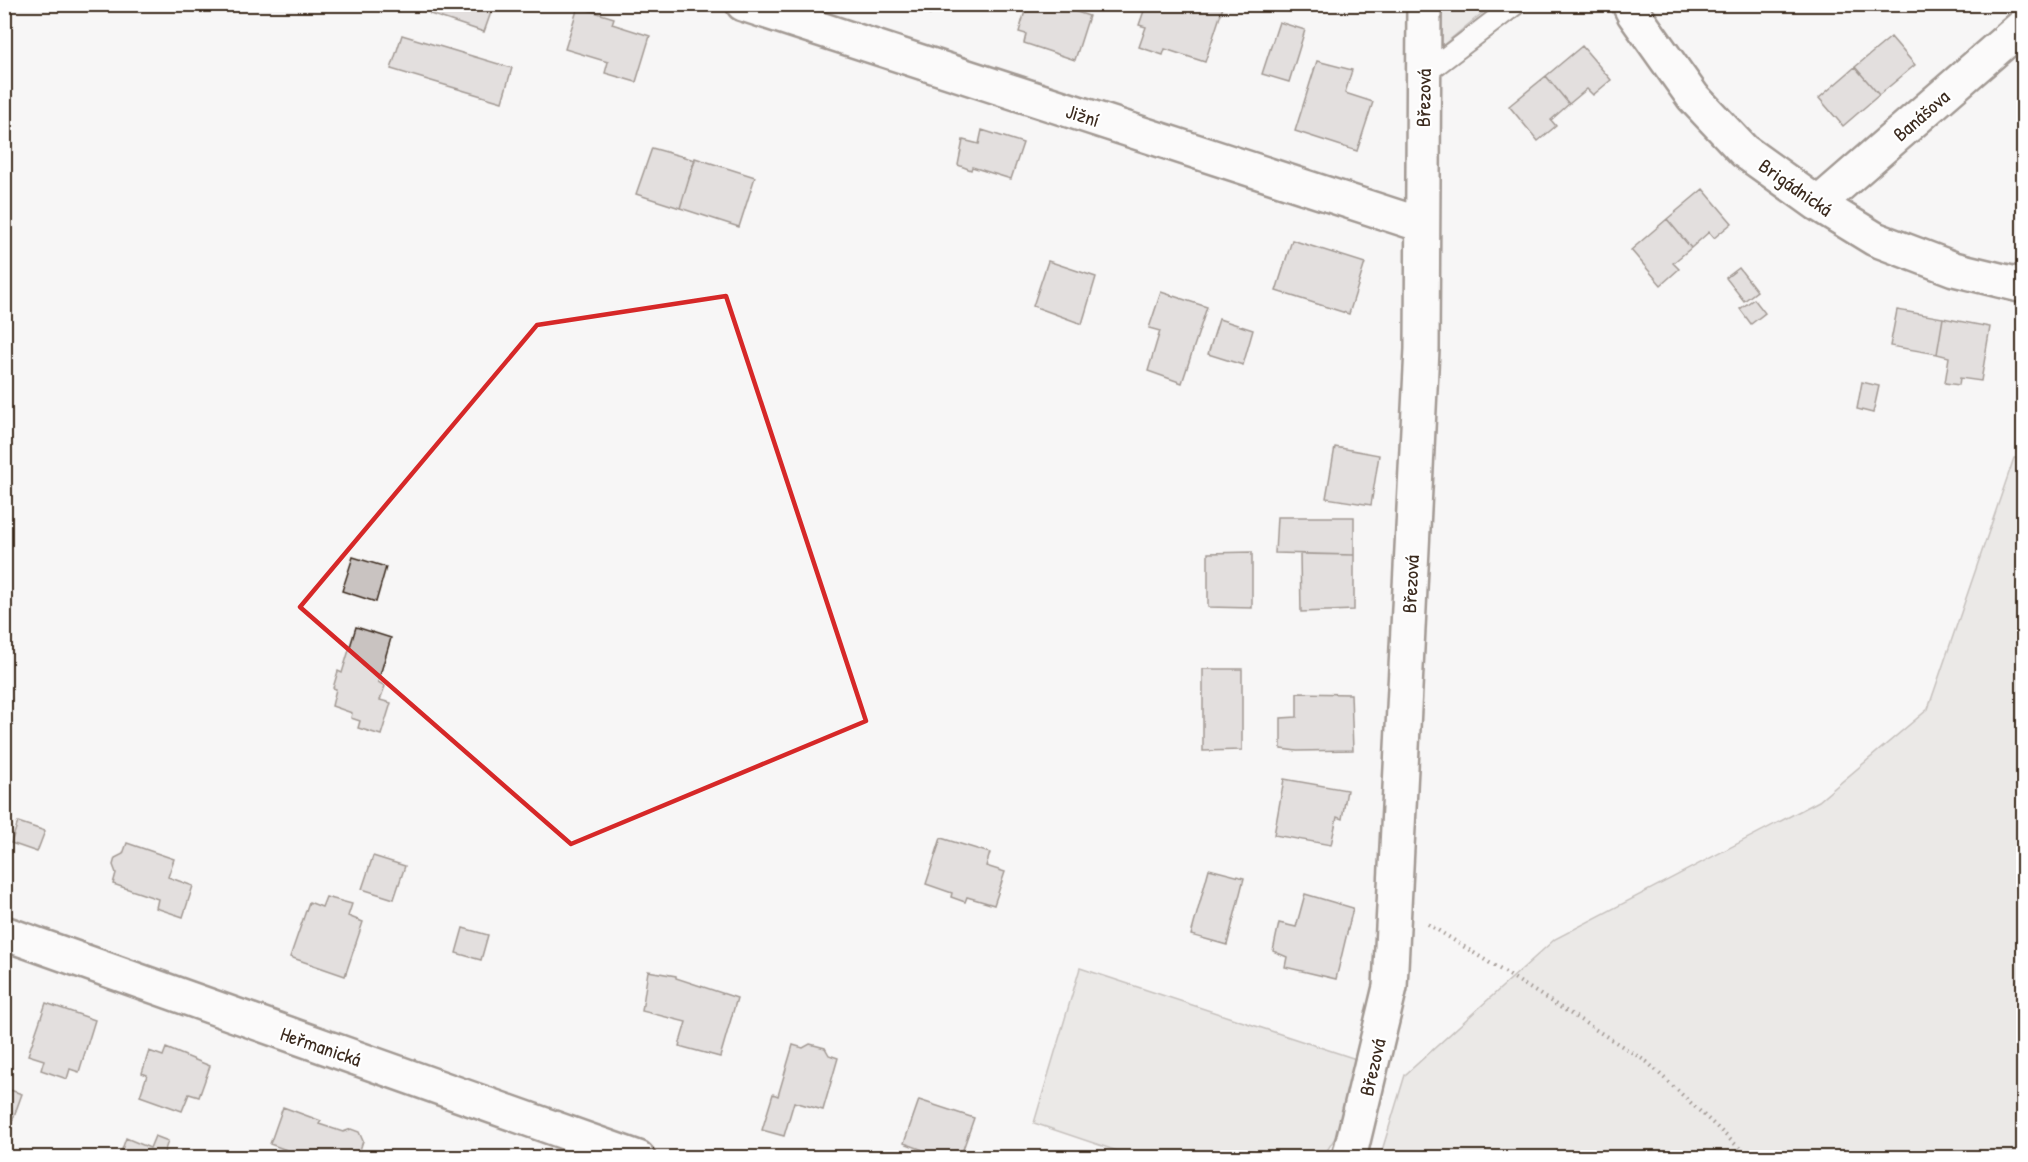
<svg xmlns="http://www.w3.org/2000/svg" width="2028" height="1162" font-family="'Patrick Hand',sans-serif">
  <rect width="100%" height="100%" fill="#f7f6f6"/>
  <filter id="ink" filterUnits="userSpaceOnUse"><feTurbulence type="fractalNoise" baseFrequency=".0167" numOctaves="2"/><feDisplacementMap in="SourceGraphic" scale="12" xChannelSelector="R" yChannelSelector="G"/><feConvolveMatrix kernelMatrix="1 2 1 2 8 2 1 2 1" color-interpolation-filters="sRGB"/></filter>
  <g filter="url(#ink)">
    <!-- green -->
    <path fill="#dbd9d6" stroke="#8b827a" stroke-width="1.5" d="M1442,5V4L1492,5L1442,46Z
      M2014,458H2024L2023,1157H1380L1405,1075L1555,939L1819,801L1928,709Z
      M1080,968L1356,1059L1340,1130L1323,1157H1135L1034,1123Z"/>
    <!-- building -->
    <path fill="#c9c3c1" stroke="#3b2a1e" stroke-width="1.5" d="M432,4H494L484,32L430,14Z
      M899,4H933L930,14Z
      M1027,4H1053L1089,16L1075,60L1024,43L1026,34L1019,32Z
      M1154,4H1224L1205,62L1165,49L1163,55L1139,47L1146,27L1139,25L1145,8L1152,10Z
      M578,7L614,18L612,24L650,36L636,82L605,73L608,62L565,49Z
      M1279,22L1305,30L1289,82L1262,74Z
      M402,35L512,68L502,102L391,69Z
      M1891,37L1915,65L1879,95L1855,67Z
      M1582,46L1611,80L1593,95L1587,89L1569,104L1546,76Z
      M1317,61L1352,70L1345,93L1373,102L1357,151L1295,131Z
      M1855,67L1879,95L1843,126L1819,98Z
      M1546,76L1569,104L1551,120L1556,126L1538,141L1509,106Z
      M982,130L1023,143L1011,179L972,167L971,170L958,165L963,140L979,144Z
      M652,148L695,160L680,208L636,194Z
      M695,158L755,177L739,227L680,208Z
      M1703,189L1732,223L1714,238L1709,232L1691,248L1667,219Z
      M1667,219L1691,248L1673,263L1679,269L1661,285L1631,250Z
      M1292,240L1365,263L1349,314L1276,291Z
      M1048,261L1096,277L1082,324L1033,306Z
      M1739,268L1757,291L1744,301L1726,278Z
      M1161,292L1207,307L1182,383L1148,371L1160,331L1149,328Z
      M1754,299L1765,313L1751,324L1740,309Z
      M1897,310L1943,318L1937,354L1890,346Z
      M1943,318L1990,327L1981,381L1960,378L1959,385L1945,383L1949,357L1937,354Z
      M1219,319L1253,330L1243,365L1208,354Z
      M1862,382L1879,386L1873,413L1857,409Z
      M1335,447L1379,455L1371,505L1326,498Z
      M1277,517H1354V555L1275,553Z
      M1252,552V608L1208,607V553Z
      M1300,554L1354,555V610L1301,612Z
      M353,557L386,567L376,602L342,591Z
      M356,627L391,638L378,682L385,686L380,700L391,703L381,735L358,728L360,721L351,718L352,713L332,706L336,689L333,688L338,671L342,673Z
      M1203,669H1242V750L1203,751Z
      M1297,693L1351,694L1353,750L1297,751L1281,749V718L1297,717Z
      M1284,779L1347,790L1342,819L1337,817L1331,845L1274,835Z
      M18,822L45,831L37,852L11,843Z
      M941,838L990,853L986,866L1005,872L994,905L967,897L965,902L951,897L952,893L926,884Z
      M127,843L174,859L168,877L193,886L183,917L156,908L158,899L113,884L116,873L113,865L115,858L123,854Z
      M373,856L405,866L394,899L362,889Z
      M1209,869L1244,878L1227,945L1191,935Z
      M1305,894L1353,908L1336,979L1285,967L1287,957L1273,951L1279,923L1296,927Z
      M326,897L352,904L348,916L363,922L345,976L290,957L309,902L322,907Z
      M463,928L488,935L481,960L456,953Z
      M648,971L676,976V978L737,998L720,1057L679,1046L686,1022L642,1011Z
      M46,1003L95,1020L79,1072L70,1069L67,1079L41,1070L44,1060L28,1055Z
      M810,1044L825,1048L829,1055L838,1058L823,1110L794,1102L784,1136L762,1130L773,1094L778,1096L793,1045L803,1048Z
      M166,1048L210,1066L199,1097L189,1094L182,1111L140,1096L147,1075L142,1073L149,1051L163,1056Z
      M4,1088L22,1094L10,1127L4,1125Z
      M919,1100L974,1118L960,1158L939,1156L938,1158H921L923,1150L904,1143Z
      M283,1107L321,1121L319,1124L343,1132L351,1129L359,1132L363,1141L360,1150L353,1154L352,1158H302L303,1156L270,1144Z
      M155,1136L168,1141L164,1153L175,1158H119L126,1138L150,1148Z"/>
    <g fill="none" stroke-linecap="round" stroke-linejoin="round">
      <defs>
        <path id="lane" d="M1423,75L1516,4"/>
        <path id="street" d="M743,4L1422,225
          M1629,4L1634,14L1693,97L1744,151L1818,204L1875,239L1954,269L2024,286
          M1818,204L2024,25
          M4,933L638,1158
          M1349,1158L1390,987L1422,349L1424,4"/>
      </defs>
      <!-- lane casing -->
      <use href="#lane" stroke="#3b2a1e" stroke-width="24"/>
      <!-- street casing -->
      <use href="#street" stroke="#3b2a1e" stroke-width="38"/>
      <!-- path -->
      <path stroke="#3b2a1e" stroke-width="4" stroke-dasharray="1.5 4.5" stroke-linecap="butt" d="M1428,924L1647,1062L1750,1158"/>
      <!-- lane -->
      <use href="#lane" stroke="#fff" stroke-width="20"/>
      <!-- street -->
      <use href="#street" stroke="#fff" stroke-width="33"/>
    </g>
  </g>
  <!-- marked area -->
  <path d="M0 0H2028V1162H0ZM726,296L866,721L571,844L300,607L537,325Z" fill="#f7f6f6" fill-opacity=".55" fill-rule="evenodd"/>
  <path fill="none" stroke="#d62828" stroke-width="4.5" stroke-linejoin="round" d="M726,296L866,721L571,844L300,607L537,325Z"/>
  <g text-anchor="middle" dominant-baseline="central" stroke-width="4.5" stroke-linejoin="round" paint-order="stroke">
    <!-- street labels -->
    <g font-size="20" fill="#3b2a1e" stroke="#fff">
      <text transform="translate(1423 98) rotate(-89)">Březová</text>
      <text transform="translate(1083 115) rotate(18)">Jižní</text>
      <text transform="translate(1921 115) rotate(-41)">Banášova</text>
      <text transform="translate(1796 187) rotate(35)">Brigádnická</text>
      <text transform="translate(1410 584) rotate(-87)">Březová</text>
      <text transform="translate(321 1046) rotate(19)">Heřmanická</text>
      <text transform="translate(1372 1067) rotate(-77)">Březová</text>
    </g>
  </g>
  <!-- margin -->
  <rect width="2028" height="1162" fill="none" stroke="#fff" stroke-width="24"/>
  <rect x="12" y="12" width="2004" height="1138" fill="none" stroke="#3b2a1e" stroke-width="2" filter="url(#ink)"/>
</svg>
